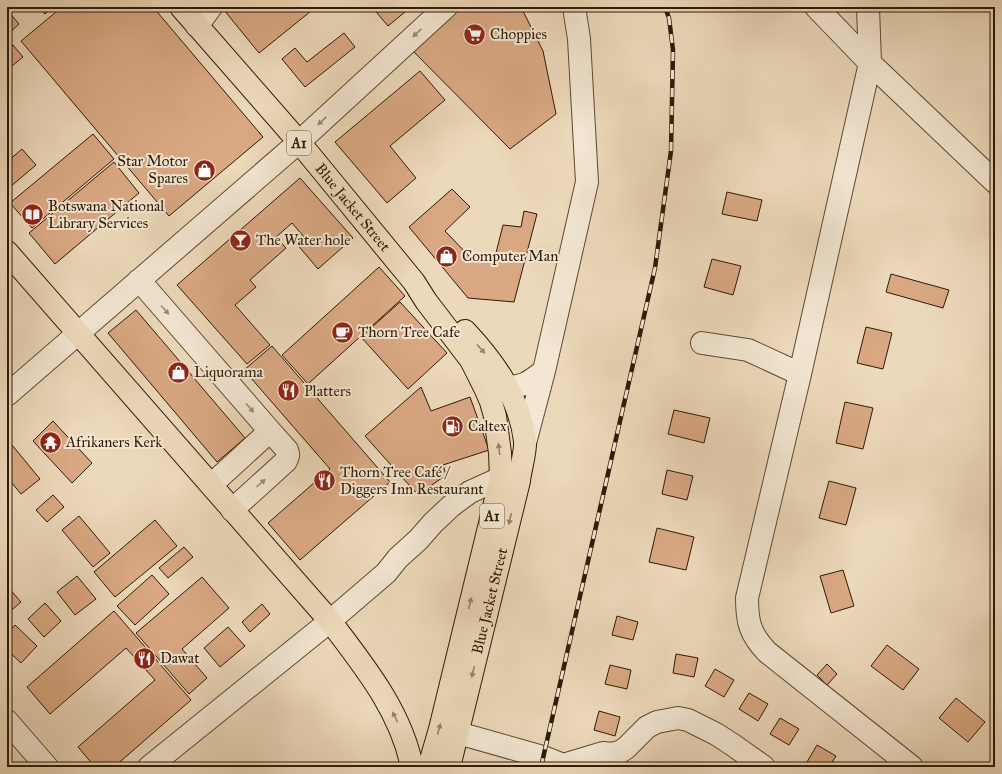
<svg xmlns="http://www.w3.org/2000/svg" width="1002" height="774" font-family="'IM FELL Great Primer',serif">
  <rect width="100%" height="100%" fill="#ecd8ba"/>
  <filter id="stains"><feTurbulence type="fractalNoise" baseFrequency=".005" numOctaves="4"/><feColorMatrix values="0 0 0 0 .2 0 0 0 0 .09 0 0 0 0 .02 0 0 0 .5 -.17"/></filter>
  <radialGradient id="worn" r=".72"><stop offset=".6" stop-color="#630" stop-opacity="0"/><stop offset="1" stop-color="#630" stop-opacity=".3"/></radialGradient>
  <!-- building -->
  <path fill="#d9a883" stroke="#2d1b06" d="M38,7H53L45,14Z
    M62,7H153L263,137L169,216L21,41Z
    M228,7H316L259,53L224,10Z
    M372,7H411L388,26Z
    M462,7H521L543,51L556,114L510,149L413,51Z
    M7,10L19,24L7,35Z
    M344,33L355,47L305,87L282,59L295,48L307,62Z
    M13,45L23,57L7,70V50Z
    M420,71L445,100L390,146L416,178L387,203L335,142Z
    M93,134L114,159L32,228L10,203Z
    M22,149L36,165L10,187L7,184V162Z
    M114,162L139,193L55,264L29,233Z
    M300,178L353,238L318,269L296,243L304,237L292,223L276,237L286,248L250,280L256,287L235,305L270,345L247,364L177,285Z
    M452,189L470,207L445,231L470,257H495L503,225L521,227L524,211L537,214L514,302L468,298L409,227Z
    M727,192L762,200L757,221L722,214Z
    M712,259L741,266L733,295L704,287Z
    M379,267L405,296L308,384L282,355Z
    M891,274L949,290L943,308L886,292Z
    M400,302L447,353L408,389L361,337Z
    M136,310L245,438L217,462L108,333Z
    M866,327L892,333L883,369L857,363Z
    M272,346L390,482L300,560L268,523L330,469L244,370Z
    M421,387L431,411L470,397L489,450L443,465L446,475L418,495L365,436Z
    M845,402L873,408L863,449L836,443Z
    M674,410L710,418L704,443L668,434Z
    M53,421L92,463L72,483L33,441Z
    M12,445L40,479L21,494L7,477V449Z
    M667,470L693,476L687,500L662,494Z
    M829,481L856,488L846,525L819,518Z
    M53,495L64,507L47,522L36,510Z
    M79,516L110,553L93,567L62,530Z
    M155,520L177,546L115,597L94,572Z
    M657,528L694,537L686,570L649,562Z
    M184,547L193,557L168,578L159,568Z
    M843,570L854,606L831,613L820,576Z
    M152,575L169,594L135,625L117,606Z
    M77,576L96,599L75,615L57,592Z
    M202,577L229,608L182,649L207,678L189,694L136,633Z
    M7,586L21,602L7,614Z
    M45,603L61,621L44,637L28,619Z
    M262,604L270,614L250,632L242,622Z
    M114,611L191,700L114,767H95L78,747L155,680L126,648L50,714L27,687Z
    M617,616L638,622L633,640L612,635Z
    M15,625L37,646L21,663L7,650V634Z
    M228,627L245,646L220,667L204,648Z
    M887,645L919,669L903,690L871,666Z
    M676,654L698,658L694,677L673,673Z
    M827,664L837,674L827,685L817,675Z
    M610,665L631,670L627,689L605,684Z
    M715,669L734,680L724,697L705,686Z
    M749,693L768,704L758,721L739,709Z
    M956,698L985,722L968,742L939,718Z
    M599,711L620,717L615,736L594,730Z
    M780,718L799,729L789,745L770,734Z
    M817,745L836,756L829,767H816L807,762Z"/>
  <g fill="none" stroke-linecap="round" stroke-linejoin="round">
    <defs>
      <path id="minor" d="M816,7L870,63L995,182
        M868,7L870,63L800,374L747,598C747,622 750,634 767,652L912,767
        M197,26L211,7
        M139,280L270,431L211,485
        M702,343L748,350L800,374
        M507,386C522,389 533,379 544,371
        M7,395L299,142L446,7
        M525,443L544,371L587,182L579,39L574,7
        M232,510L286,461C288,457 289,455 287,450L270,431
        M7,721L47,767
        M458,733L543,757L563,765L603,753L612,754L620,752L626,748L647,727L657,722L678,718L688,720L716,734L733,745L764,767
        M149,767L330,621L386,573L398,558L418,540L433,523L451,506L470,492L501,478L516,480"/>
      <g id="highway">
        <path id="s1" d="M181,7L299,142L414,282L426,301L471,360L486,390L491,402L495,416L500,453L501,478L440,729L429,767"/>
        <path d="M7,252L330,621C364,666 401,711 412,767"/>
        <path id="s2" d="M449,767L519,481C520,470 526,451 525,441C520,398 494,362 465,331"/>
      </g>
    </defs>
    <!-- minor casing -->
    <use href="#minor" stroke="#5d4a33" stroke-width="24"/>
    <!-- highway casing -->
    <use href="#highway" stroke="#2d1b06" stroke-width="24"/>
    <!-- minor -->
    <use href="#minor" stroke="#f3e6d2" stroke-width="22"/>
    <!-- highway -->
    <use href="#highway" stroke="#ecd8ba" stroke-width="22"/>
    <defs>
      <path id="rail" d="M541,767L655,268L671,151L673,50L669,18L665,7"/>
    </defs>
    <!-- rail casing -->
    <use href="#rail" stroke="#2d1b06" stroke-width="4.5"/>
    <!-- rail -->
    <use href="#rail" stroke="#f3e6d2" stroke-width="3" stroke-dasharray="9" stroke-linecap="butt"/>
  </g>
  <!-- one-way arrows -->
  <defs><path id="oneway-solid" d="M-6-.8H1V-3.2L6.5 0L1 3.2V.8H-6Z"/></defs>
  <g fill="#9a8b76">
    <use href="#oneway-solid" transform="translate(417 33) rotate(137)"/>
    <use href="#oneway-solid" transform="translate(322 121) rotate(137)"/>
    <use href="#oneway-solid" transform="translate(165 310) rotate(49)"/>
    <use href="#oneway-solid" transform="translate(250 408) rotate(49)"/>
    <use href="#oneway-solid" transform="translate(261 483) rotate(-42)"/>
  </g>
  <g fill="#968369">
    <use href="#oneway-solid" transform="translate(481 349) rotate(48)"/>
    <use href="#oneway-solid" transform="translate(499 449) rotate(-97)"/>
    <use href="#oneway-solid" transform="translate(510 519) rotate(103)"/>
    <use href="#oneway-solid" transform="translate(470 603) rotate(-76)"/>
    <use href="#oneway-solid" transform="translate(473 672) rotate(103)"/>
    <use href="#oneway-solid" transform="translate(395 717) rotate(-116)"/>
    <use href="#oneway-solid" transform="translate(439 729) rotate(-75)"/>
  </g>
  <!-- icons -->
  <defs>
    <symbol id="supermarket-disc" viewBox="-11 -11 22 22"><circle r="9.5" fill="#8f2418" stroke="#f3e6d2"/><path d="M-6-5.5h2.5l.6 2H6L4.5 2H-2.5L-4.4-4H-6ZM-1.5 3.2a1.3 1.3 0 1 0 .1 0ZM3 3.2a1.3 1.3 0 1 0 .1 0Z" fill="#fff"/></symbol>
    <symbol id="shop-disc" viewBox="-11 -11 22 22"><circle r="9.5" fill="#8f2418" stroke="#f3e6d2"/><path d="M-5-2.5h2.3a2.7 3.5 0 0 1 5.4 0H5L5.5 6h-11ZM-1.5-2.5h3a1.5 2.3 0 0 0-3 0Z" fill="#fff"/></symbol>
    <symbol id="library-disc" viewBox="-11 -11 22 22"><circle r="9.5" fill="#8f2418" stroke="#f3e6d2"/><path d="M-6-4Q-3-5.5-.7-3.5V5Q-3 3-6 4ZM6-4Q3-5.5 .7-3.5V5Q3 3 6 4Z" fill="#fff"/></symbol>
    <symbol id="bar-disc" viewBox="-11 -11 22 22"><circle r="9.5" fill="#8f2418" stroke="#f3e6d2"/><path d="M-6-5H6L.8 .8V4.5H3.5V6h-7V4.5H-.8V.8Z" fill="#fff"/></symbol>
    <symbol id="cafe-disc" viewBox="-11 -11 22 22"><circle r="9.5" fill="#8f2418" stroke="#f3e6d2"/><path d="M-5.5-4.5H6V0H3Q3 3.5 0 3.5H-2.5Q-5.5 3.5-5.5 0ZM3-3.2v2h1.7v-2ZM-6 4.5H4V6H-6Z" fill="#fff"/></symbol>
    <symbol id="restaurant-disc" viewBox="-11 -11 22 22"><circle r="9.5" fill="#8f2418" stroke="#f3e6d2"/><path d="M-5-6h1v4h1v-4h1v4h1v-4h1v5L-1.5 .5V6h-2V.5L-5-1ZM5-6V6H3V1.5H1.5Q1.5-4 5-6Z" fill="#fff"/></symbol>
    <symbol id="fuel-disc" viewBox="-11 -11 22 22"><circle r="9.5" fill="#8f2418" stroke="#f3e6d2"/><path d="M-5.5-6h7V0h2V4h1.3V-2.5L3-4.5l.8-.8L6-3V5H2.5V1h-1V6h-7ZM-4.2-4.7v3.2H.2V-4.7Z" fill="#fff"/></symbol>
    <symbol id="temple-disc" viewBox="-11 -11 22 22"><circle r="9.5" fill="#8f2418" stroke="#f3e6d2"/><path d="M0-6L5-2H3V0L6.5 2.5H4V6H1.5V3h-3V6H-4V2.5H-6.5L-3 0V-2H-5Z" fill="#fff"/></symbol>
  </defs>
  <g fill-rule="evenodd">
    <use href="#supermarket-disc" x="462" y="22" width="25" height="25"/>
    <use href="#shop-disc" x="192" y="158" width="25" height="25"/>
    <use href="#library-disc" x="20" y="202" width="25" height="25"/>
    <use href="#bar-disc" x="228" y="228" width="25" height="25"/>
    <use href="#shop-disc" x="434" y="244" width="25" height="25"/>
    <use href="#cafe-disc" x="330" y="320" width="25" height="25"/>
    <use href="#shop-disc" x="166" y="360" width="25" height="25"/>
    <use href="#restaurant-disc" x="276" y="378" width="25" height="25"/>
    <use href="#fuel-disc" x="440" y="414" width="25" height="25"/>
    <use href="#temple-disc" x="38" y="430" width="25" height="25"/>
    <use href="#restaurant-disc" x="312" y="468" width="25" height="25"/>
    <use href="#restaurant-disc" x="132" y="646" width="25" height="25"/>
  </g>
  <g text-anchor="middle" dominant-baseline="central" stroke-width="4" stroke-linejoin="round" paint-order="stroke">
    <!-- shield labels -->
    <g fill="#f3e6d2" stroke="#685843" stroke-width="1">
      <rect x="287" y="131" width="24" height="24" rx="3"/>
      <rect x="480" y="504" width="24" height="24" rx="3"/>
    </g>
    <g font-size="14" font-weight="bold" fill="#2d1b06">
      <text x="299" y="143">A1</text>
      <text x="492" y="516">A1</text>
    </g>
    <!-- poi labels -->
    <g font-size="15" fill="#2d1b06" stroke="#f3e6d2" text-anchor="start">
      <text x="490" y="34">Choppies</text>
      <text x="188" y="161" text-anchor="end">Star Motor<tspan x="188" dy="17">Spares</tspan></text>
      <text x="48" y="206">Botswana National<tspan x="48" dy="17">Library Services</tspan></text>
      <text x="256" y="240">The Water hole</text>
      <text x="462" y="256">Computer Man</text>
      <text x="358" y="332">Thorn Tree Cafe</text>
      <text x="194" y="372">Liquorama</text>
      <text x="304" y="391">Platters</text>
      <text x="468" y="426">Caltex</text>
      <text x="66" y="442">Afrikaners Kerk</text>
      <text x="340" y="472">Thorn Tree Café /<tspan x="340" dy="17">Diggers Inn Restaurant</tspan></text>
      <text x="160" y="658">Dawat</text>
    </g>
    <!-- street labels -->
    <g font-size="15" fill="#2d1b06" stroke="#f3e6d2">
      <text stroke="none"><textPath href="#s1" startOffset="264">Blue Jacket Street</textPath></text>
      <text stroke="none"><textPath href="#s2" startOffset="171">Blue Jacket Street</textPath></text>
    </g>
  </g>
  <!-- margin -->
  <rect width="1002" height="774" fill="none" stroke="#ecd8ba" stroke-width="24"/>
  <rect x="8" y="8" width="986" height="758" fill="none" stroke="#2d1b06" stroke-width="2"/>
  <rect x="12" y="12" width="978" height="750" fill="none" stroke="#2d1b06"/>
  <rect width="100%" height="100%" filter="url(#stains)"/>
  <rect width="100%" height="100%" fill="url(#worn)"/>
</svg>
